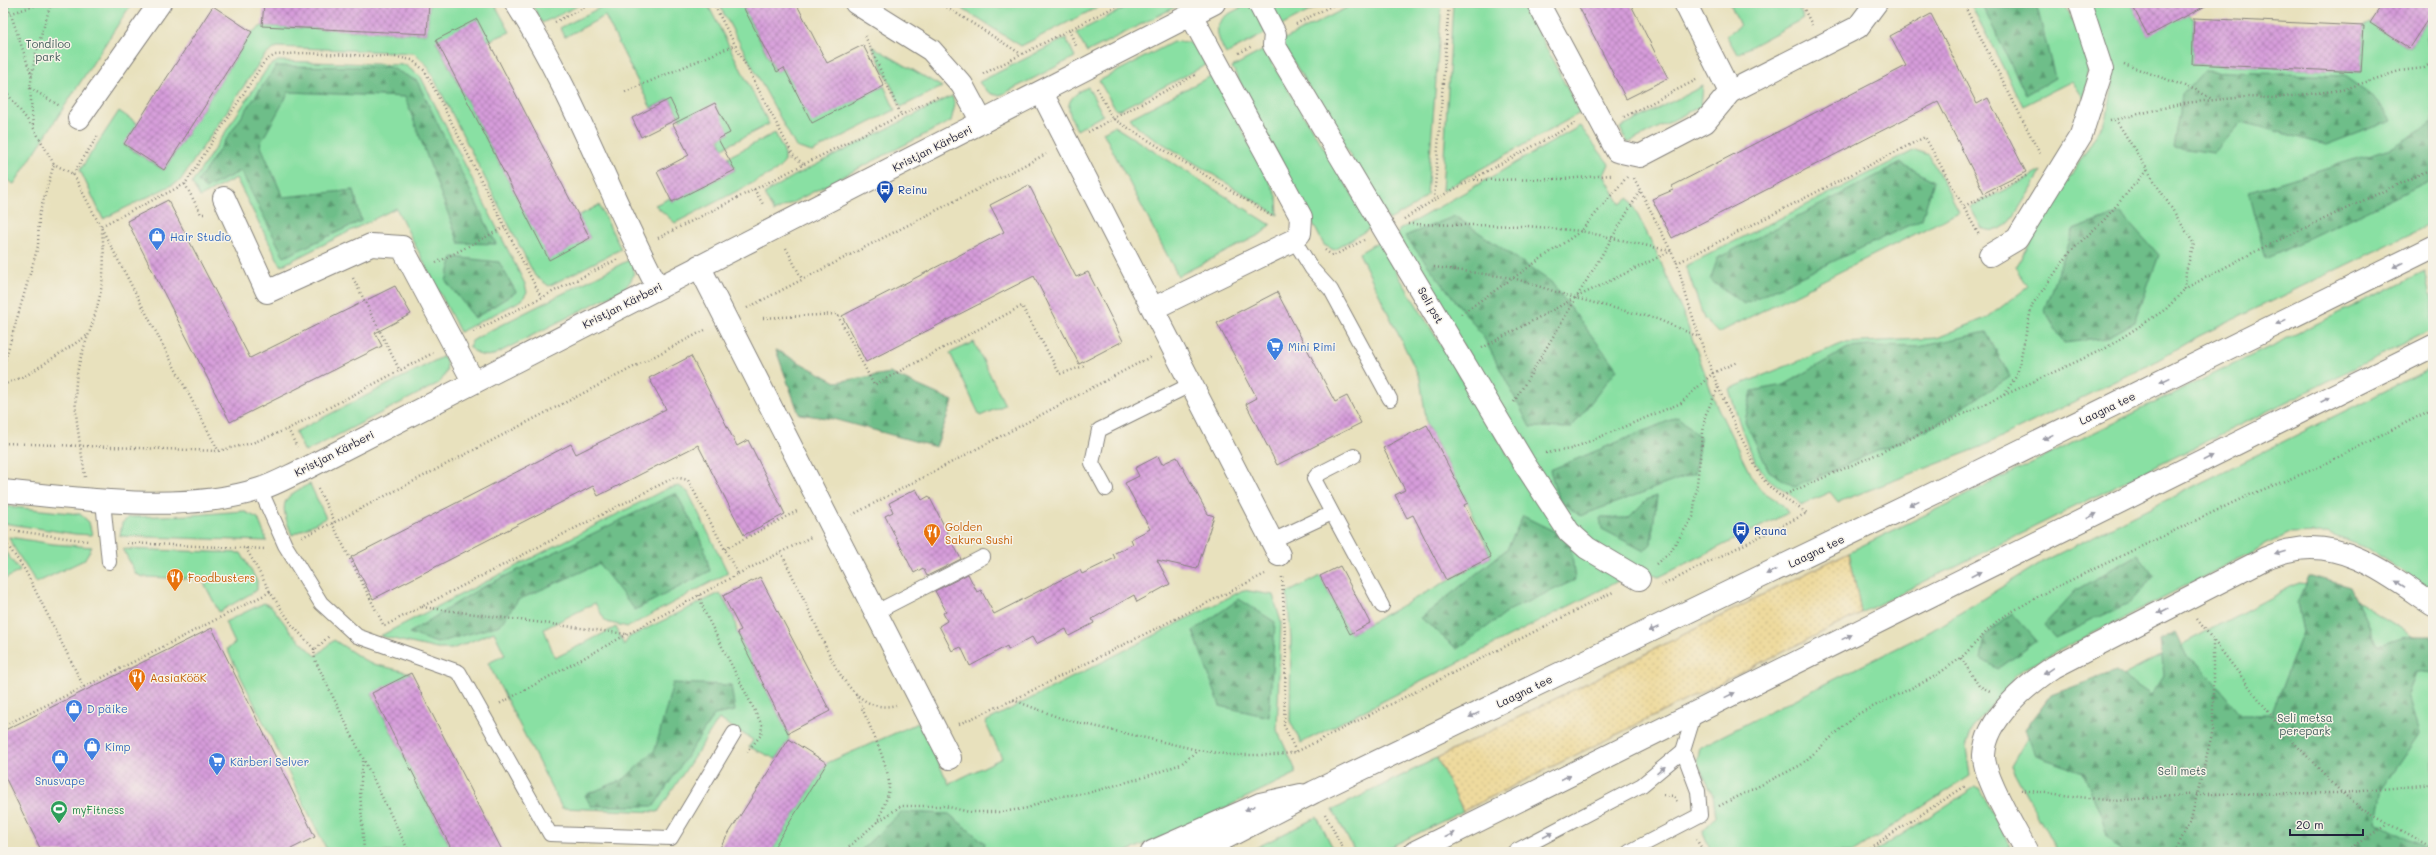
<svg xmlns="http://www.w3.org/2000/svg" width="2436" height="855" font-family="Mali,sans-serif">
  <defs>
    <pattern id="forest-firs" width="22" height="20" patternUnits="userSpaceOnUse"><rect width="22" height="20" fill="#6ebe89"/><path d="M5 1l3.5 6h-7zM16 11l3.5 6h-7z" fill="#5a9a71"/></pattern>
    <pattern id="sand-dots" width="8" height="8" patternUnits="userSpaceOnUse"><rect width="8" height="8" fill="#eeda9e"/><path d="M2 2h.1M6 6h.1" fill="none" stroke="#ccbb89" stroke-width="1.8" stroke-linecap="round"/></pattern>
    <pattern id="building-cross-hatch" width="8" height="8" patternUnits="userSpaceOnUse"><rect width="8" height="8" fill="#d69cda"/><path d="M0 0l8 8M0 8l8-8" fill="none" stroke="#ad7fb2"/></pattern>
  </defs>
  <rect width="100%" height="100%" fill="#f7f3e8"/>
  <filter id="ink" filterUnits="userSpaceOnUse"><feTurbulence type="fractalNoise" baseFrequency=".025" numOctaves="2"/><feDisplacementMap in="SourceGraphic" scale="8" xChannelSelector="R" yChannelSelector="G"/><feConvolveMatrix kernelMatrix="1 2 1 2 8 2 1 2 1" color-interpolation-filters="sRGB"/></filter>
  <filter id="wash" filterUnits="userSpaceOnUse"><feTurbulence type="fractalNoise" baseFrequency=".012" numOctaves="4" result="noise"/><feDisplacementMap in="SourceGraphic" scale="16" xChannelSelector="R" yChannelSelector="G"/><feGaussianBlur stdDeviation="0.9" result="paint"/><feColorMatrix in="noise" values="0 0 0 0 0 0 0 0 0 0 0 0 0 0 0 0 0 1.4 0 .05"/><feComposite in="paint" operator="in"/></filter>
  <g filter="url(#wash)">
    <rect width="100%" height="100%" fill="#e8e1bd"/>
    <!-- green -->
    <path fill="#89e0a3" stroke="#56816f" d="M3,3H132L14,184L3,178Z
      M429,3H494L510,32L488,41H436L549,259L590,238L578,216L599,205L621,249L549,286L535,276L427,65L414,53L277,47L264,56L180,181L103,219L80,170L119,111L138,124L124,145L164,170L252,32L262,26L427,34Z
      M531,3H584L542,23Z
      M609,3H707L769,124L723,148L719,139L730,133L681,120L670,99L651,108L605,16L565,37L560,28Z
      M718,3H741L776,72L784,68L812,122L884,86L895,110L812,152L796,147Z
      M953,3H991L999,8L1010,3H1106L1021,46Z
      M1134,3H1183L1087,52L1076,33Z
      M1251,3L1266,33L1226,54C1207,20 1222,17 1251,3Z
      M1266,3H1325L1279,27Z
      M1356,3H1442L1427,195L1416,205L1389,220L1281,41Z
      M1453,3H1523L1580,113L1442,191Z
      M1730,3H1796L1804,18L1737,54L1726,35L1740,26Z
      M1970,3H2063C2083,40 2094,57 2084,99L2072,81L2023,106Z
      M2087,3H2131L2148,35L2189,14L2194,18L2192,64L2361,72L2364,26L2370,23L2409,48L2433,11V223L2199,336L2159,360L1981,447L1838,502L1830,492L1801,505C1791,492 1771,484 1764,474C1746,449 1738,418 1729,389L1844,343L1937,338L1988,317L2028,287L2015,267L2107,117L2113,84L2109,57L2102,34Z
      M1066,38L1075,57L1003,94C992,98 985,90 979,82Z
      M1173,42C1195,39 1196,48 1206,65L1121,109L1116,110L1099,81Z
      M872,46L942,87L901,107Z
      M1264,50L1372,227L1334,250L1324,245L1232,67Z
      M278,61L405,65L421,77L525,284L527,292L522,300L460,332L396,208L281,266L236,178L200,197L192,183L268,67Z
      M1213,75L1277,196L1278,215L1138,128L1130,118Z
      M1703,86L1701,106L1628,143L1620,128Z
      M1088,87L1103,115L1077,130C1066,108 1063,99 1088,87Z
      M952,96L955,105L951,121L774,212L764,194L794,176Z
      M1114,126L1271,225L1261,234L1178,276L1103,132Z
      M1580,126L1609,164L1604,175L1620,204L1629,198L1654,247L1683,313L1716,404L1751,476L1761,490L1782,504L1788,513L1659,577L1634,569L1572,530L1398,236L1399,230Z
      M775,133L784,151V163L776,171L675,223L655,205L670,198L672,202L735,170L728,157Z
      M1915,150L1929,155L1959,212L1718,333L1704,319L1686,266Z
      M2042,171L2011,221C2001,230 1994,233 1982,228L1970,207Z
      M1378,242L1533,496L1626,577L1301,743L1290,721L1291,638L1287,593L1320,576L1350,634L1491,557L1468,503L1427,425L1420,379L1359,253Z
      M631,259C636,272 634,280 623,289L494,355C482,357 476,355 469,346L472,341L487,332Z
      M2425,271L2433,302V329L1861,613L1849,552Z
      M974,342L1005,405L980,416L950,353Z
      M444,356C449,367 447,374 439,383L305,452L295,432Z
      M2433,367V591L2364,547L2326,533L2287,534L2023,669L1973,726L1966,747L1970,776L1853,852H1711L1702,831L1716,817L1713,795L1697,762L1700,747L1931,631L2042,562Z
      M310,484L326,518L292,535C280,505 279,498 310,484Z
      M679,486L688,492L728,573L628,627L606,622L595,603L544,629L555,658L616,627L624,645L629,637L720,593L734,618L737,632L788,733L789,739L776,759L749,747L753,740L719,719L658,812L562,808L488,663L505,655L494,632L452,649H437L380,636L668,488Z
      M3,506L80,514L89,522L92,535L75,534L3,523Z
      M243,511L258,518L267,541L120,536L122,523L129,517L194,515Z
      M9,537L53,544L92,547L84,560L36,583C31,573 10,544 9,537Z
      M3,549L20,571L3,580Z
      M123,549L241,553L257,581V590L219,612L202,579L143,577L136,574Z
      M2298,583L2332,586L2433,648V852H2057L2011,766L2037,721Z
      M1243,590L1273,595L1281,622L1277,730L1297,773L1183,828L1126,852H771L827,763L918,723L949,784L1002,758L985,722Z
      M264,603L272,607L292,633L316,656L334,640L369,663L411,673L372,694L453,852H328L227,649L235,643L225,622Z
      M1437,758L1463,811L1380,852H1355L1333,810Z
      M1975,787L1979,788L2013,852H1875Z
      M1317,817L1335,852H1247H1248Z"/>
    <!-- forest -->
    <path fill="url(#forest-firs)" stroke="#487062" d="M1981,3H2036L2055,78L2026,95Z
      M2433,24V79H2431L2426,37Z
      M276,66L390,67L417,81L496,244L459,243L405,97L289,92L260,144L283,197L354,190L361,221L284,257L241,171L205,189L198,181Z
      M2204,71L2344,76L2370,94L2392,120L2326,145L2242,122L2214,153L2173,147L2182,95Z
      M2433,123V179L2266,259L2249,192L2391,148Z
      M1901,163L1934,181L1922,219L1744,304L1710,280L1718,258Z
      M2121,213L2159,255L2135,322L2106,338L2064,343L2044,310L2073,230Z
      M1455,216L1551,282L1617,369L1571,428L1530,427L1483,336L1405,236Z
      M453,257L499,262L516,292L475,318L446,281Z
      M1986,332L2010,377L1934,426L1795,487L1769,471L1745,421L1752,391L1784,385L1848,348L1870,346L1919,347Z
      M776,350L836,382L890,373L953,401L936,447L833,419L799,414Z
      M1678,417L1700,437L1695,473L1580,516L1558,499L1550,470Z
      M676,493L702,541L710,571L635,610L599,564L518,600L500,625L437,643L409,633L479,589Z
      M1657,496L1651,544L1644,551L1602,529L1600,518H1628L1646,500Z
      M1523,516L1570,539L1575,580L1510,610L1457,649L1421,618L1507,549Z
      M2138,554L2154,575L2131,602L2055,638L2044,625L2076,590Z
      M2309,575L2350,587L2377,645L2405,636H2433V673L2416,671L2408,695L2419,734L2382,788L2376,822L2433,852H2122L2107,836L2102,818L2083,772L2036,756L2025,730L2051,695L2116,671L2151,695L2164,675L2160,640L2175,632L2188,659L2201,666L2241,715H2271L2303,632L2297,603Z
      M1239,599L1275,622L1269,717L1220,706L1193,631Z
      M2012,613L2037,641L1998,669L1981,659L1985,636Z
      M673,683L731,685L735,711L714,715L654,806H591L585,795L624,779L655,750Z
      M901,812L949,814L985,843L983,852H859Z"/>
    <!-- sand -->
    <path fill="url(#sand-dots)" stroke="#887e6c" d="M1849,552L1861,613L1463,811L1437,758Z"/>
    <g id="blocks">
      <!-- building -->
      <path fill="url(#building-cross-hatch)" d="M264,3H429L427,34L262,26Z
        M741,3H796L827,63L863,45L884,86L812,123L784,68L777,72Z
        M1577,3H1630L1668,78L1626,99Z
        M2131,3H2211L2148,36Z
        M2383,3H2433V11L2409,48L2370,23Z
        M213,6L252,32L164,170L124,144Z
        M1931,14L1977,104L1988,98L2026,172L1984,193L1938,102L1672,238L1652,199L1673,190L1672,186L1906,66L1890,36Z
        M2194,18L2364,26L2361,72L2192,64Z
        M477,19L590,238L549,260L436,40Z
        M670,99L679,118L641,137L632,118Z
        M715,103L730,133L718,139L735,170L672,202L657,172L689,155L673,124Z
        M1029,185L1076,277L1088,272L1123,341L1079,364L1034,276L866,362L842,316L1004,232L990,205Z
        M168,200L250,358L395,286L411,314L375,333L382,346L230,422L127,221Z
        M1277,292L1335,402L1347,396L1361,423L1277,465L1246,404L1257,398L1217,323Z
        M691,356L737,446L748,440L785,514L744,535L698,445L598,496L593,486L373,599L351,557L571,444L576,454L666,409L649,378Z
        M1427,425L1468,503L1464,505L1491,557L1446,580L1413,515L1407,518L1395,495L1405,490L1383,448Z
        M1158,456L1162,464L1177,457L1208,514L1214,516L1197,569L1157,560L1170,584L1137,602L1134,595L1092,619L1094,623L1069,636L1066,629L1036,644L1032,637L1008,650L1007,646L970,666L961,647L952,651L939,626L947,621L943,613L946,611L935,591L968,574L977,592L981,590L994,614L1080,570L1082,574L1115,558L1113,554L1133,544L1131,539L1150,529L1125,483L1139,476L1135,468Z
        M916,489L922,500L929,496L961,559L927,576L923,568L914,573L885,516L893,512L889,503Z
        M1340,566L1370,623L1350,634L1320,576Z
        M760,577L830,711L788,733L737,632L741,630L723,596Z
        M212,628L315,837L285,852H42L3,773V731Z
        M411,673L503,852H453L372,693Z
        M789,739L827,763L771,852H717Z"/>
    </g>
  </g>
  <g filter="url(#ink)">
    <use href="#blocks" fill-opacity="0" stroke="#85827c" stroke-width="1"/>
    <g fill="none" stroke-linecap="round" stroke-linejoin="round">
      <defs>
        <path id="lane" d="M1294,240L1312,269L1331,290L1390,399
          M260,489L285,545L321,603L357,636L459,672L550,834L671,838L734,733
          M1106,489L1092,463L1099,430L1192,384
          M103,501L109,562
          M1332,513L1314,479L1317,475L1354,456
          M1272,541L1332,513L1382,606
          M876,612L983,557
          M1514,852L1642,785L1683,751L1695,712
          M1629,852L1700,815L1698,791L1683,751"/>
        <path id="street" d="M516,3C574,92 608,193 657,286
          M856,3L931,50L962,85L982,122
          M1259,3L1275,34L1274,45L1524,463L1569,532L1587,548L1639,579
          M1538,3L1617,151L1640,156L1705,122L1730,92L1858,27L1876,3
          M1685,3L1730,92
          M1042,93L1279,555
          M79,118L160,3
          M224,198L267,292L371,245L402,247L473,381
          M1990,255L2017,239L2081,135L2102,70L2080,3
          M699,266L950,758
          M1154,308L1294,240L1300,233L1301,217L1191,15"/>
        <path id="secondary" d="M3,491C80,499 185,514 260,489C276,484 291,475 307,468C608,311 912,159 1214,3
          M1152,852L1260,804L1301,795
          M2027,852C2016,831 1983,777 1984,755C1986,718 2027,685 2054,667L2266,558C2274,555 2283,551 2292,550C2346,539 2391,577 2433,605"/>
        <path id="primary" d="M1198,852L1314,792L1949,486L2433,247
          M1415,852L2433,346"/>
      </defs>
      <!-- lane casing -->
      <use href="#lane" stroke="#85827c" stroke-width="16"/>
      <!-- street casing -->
      <use href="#street" stroke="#85827c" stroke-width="24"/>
      <!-- secondary casing -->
      <use href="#secondary" stroke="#85827c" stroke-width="24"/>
      <!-- primary casing -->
      <use href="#primary" stroke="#85827c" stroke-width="24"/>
      <!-- path -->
      <path stroke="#85827c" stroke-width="2.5" stroke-dasharray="1 3" stroke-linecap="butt" d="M7,3L32,77
        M51,3L35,56L30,88L33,127L54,164L73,174L218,450
        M713,3L793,155L803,164
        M940,3L1021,54
        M1801,3L1812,25
        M1963,3L2041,156
        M3,16L43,3
        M555,22L593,3
        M1296,24L1337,3
        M1069,30L1077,48
        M865,36L901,115
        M1239,53L1252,46
        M2124,64L2196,90L2212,99
        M983,74L1122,3
        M3,88L32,126
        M30,88L60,106
        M1097,88L1112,118L1272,216
        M625,92L735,45
        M1624,117L1698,79
        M2110,121L2184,103L2246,97L2275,98L2342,90L2399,71L2424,68L2433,62
        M1088,132L1197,74
        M73,174L99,134
        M1634,178L1677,263
        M1474,180L1564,179L1611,175
        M185,184L201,214H205
        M754,189L764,206
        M1434,200L1576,123
        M1964,206L2028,175
        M1404,219L1434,200L1449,3
        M1408,224L1527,226L1581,231L1671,251
        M658,238L939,96
        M786,248L802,279
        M1325,250L1333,256L1364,240
        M436,263L505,227
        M1434,267L1513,278L1575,298L1657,319L1699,337
        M353,278L400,371
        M2184,289L2260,249L2433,168
        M747,308L1046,154
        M1461,314L1581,231L1627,177
        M763,318L837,314L874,385L1022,306L1060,374L1084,366
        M473,332L618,259
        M1482,348L1575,298L1671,251
        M3,367L38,246L39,215L54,164
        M3,385L27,375L88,335
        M2004,395L2017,375L2032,305L2071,251L2104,220L2147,170
        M1514,402L1640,191
        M288,429L297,447
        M3,443L218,451L252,443L288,429L433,353
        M1546,453L1571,449L1681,403L1713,373L1737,362
        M85,477C81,446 73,412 76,382C78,357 90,335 96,311C104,284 106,255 101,226L185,184L264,62L275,55L303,53L397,57L412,60L425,71L541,297
        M318,489L335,522
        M1782,496L1875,455L2106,348L2166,309L2185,289L2186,271L2194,244L2116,120
        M852,515L1152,356
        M332,523L384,626L675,477L688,480L738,574L499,704
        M3,529L88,541
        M302,537L335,522L705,330
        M3,539L25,570L84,687L3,726
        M127,543L266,549
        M246,548L270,592
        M725,549L797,511
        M781,552C792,575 803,598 814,621C829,653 851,717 896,705
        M1656,564L1670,552L1693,517L1705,416L1718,388
        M738,574L811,537
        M1282,577L1286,653L1284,725L1296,752
        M1661,586L1807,513C1794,505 1780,497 1770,487C1758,475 1752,459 1745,445C1715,387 1694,326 1677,263L1925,137L1979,235
        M699,595L705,613L762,725L761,735L747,752
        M422,607L626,634
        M2197,619L2285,733L2342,793L2365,811L2433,848
        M314,649L315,660L409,852
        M1961,658L1979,686L1990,691
        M84,687L270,592L293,626L315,650L329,636
        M856,694C864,715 891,767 889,788C887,800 882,811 877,823
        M1013,700L1063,719L1198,750L1231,755H1277L1296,752L1613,592
        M959,724L1013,700L1265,574
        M363,761L360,791L364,852
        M2021,790L2114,801L2197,794L2342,793L2433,784
        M1663,795L1674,796L1678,804
        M1719,806L1801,765L1856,715L1932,678L1961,658L1999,619L2048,591L2247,496L2317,468L2433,409
        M1325,814L1345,852
        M1696,839L1704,852
        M843,852L876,823L901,806H945L969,812H1001L1028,808L1053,797L1088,793L1145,777L1181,764L1198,750
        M1863,852L1967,785
        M2175,852L2191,819L2213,730V641
        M2344,852L2388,824"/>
      <!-- lane -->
      <use href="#lane" stroke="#fff" stroke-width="14"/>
      <!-- street -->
      <use href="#street" stroke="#fff" stroke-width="22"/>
      <!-- secondary -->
      <use href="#secondary" stroke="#fff" stroke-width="22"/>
      <!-- primary -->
      <use href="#primary" stroke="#fff" stroke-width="22"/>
    </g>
    <!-- one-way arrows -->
    <defs><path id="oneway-solid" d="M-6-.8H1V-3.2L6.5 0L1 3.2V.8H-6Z"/></defs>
    <g fill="#9c9ca7">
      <use href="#oneway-solid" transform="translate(2398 265) rotate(154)"/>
      <use href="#oneway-solid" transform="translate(2281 322) rotate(154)"/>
      <use href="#oneway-solid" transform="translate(2165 380) rotate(154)"/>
      <use href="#oneway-solid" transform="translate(2325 400) rotate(-27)"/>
      <use href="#oneway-solid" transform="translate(2048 437) rotate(154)"/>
      <use href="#oneway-solid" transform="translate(2208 458) rotate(-27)"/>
      <use href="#oneway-solid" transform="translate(1914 503) rotate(154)"/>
      <use href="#oneway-solid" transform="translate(2092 516) rotate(-27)"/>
      <use href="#oneway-solid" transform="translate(2280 553) rotate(162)"/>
      <use href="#oneway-solid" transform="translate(1771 572) rotate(154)"/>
      <use href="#oneway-solid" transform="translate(1976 574) rotate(-27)"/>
      <use href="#oneway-solid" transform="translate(2400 584) rotate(-147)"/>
      <use href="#oneway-solid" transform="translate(2163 611) rotate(153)"/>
      <use href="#oneway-solid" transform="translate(1654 629) rotate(154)"/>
      <use href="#oneway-solid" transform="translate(1847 637) rotate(-26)"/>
      <use href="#oneway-solid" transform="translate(2048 671) rotate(146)"/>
      <use href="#oneway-solid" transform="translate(1730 695) rotate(-26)"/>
      <use href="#oneway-solid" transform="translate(1474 715) rotate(154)"/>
      <use href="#oneway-solid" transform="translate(1661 770) rotate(-41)"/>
      <use href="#oneway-solid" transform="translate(1566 777) rotate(-27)"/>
      <use href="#oneway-solid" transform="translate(1250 808) rotate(156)"/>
      <use href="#oneway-solid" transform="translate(1450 835) rotate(-27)"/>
      <use href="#oneway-solid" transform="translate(1548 835) rotate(-27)"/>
    </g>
  </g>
  <!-- icons -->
  <defs>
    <symbol id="bus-pin" viewBox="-11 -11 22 30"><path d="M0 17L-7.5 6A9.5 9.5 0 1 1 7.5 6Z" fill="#1a4fb4" stroke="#f7f3e8"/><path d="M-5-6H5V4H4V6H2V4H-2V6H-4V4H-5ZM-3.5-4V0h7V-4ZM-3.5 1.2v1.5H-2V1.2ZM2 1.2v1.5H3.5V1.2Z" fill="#fff"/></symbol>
    <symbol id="shop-pin" viewBox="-11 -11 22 30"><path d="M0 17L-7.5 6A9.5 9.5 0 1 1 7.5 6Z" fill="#3f7fe0" stroke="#f7f3e8"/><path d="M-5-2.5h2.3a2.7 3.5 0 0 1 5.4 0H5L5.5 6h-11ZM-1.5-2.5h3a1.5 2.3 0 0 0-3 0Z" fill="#fff"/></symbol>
    <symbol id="supermarket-pin" viewBox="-11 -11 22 30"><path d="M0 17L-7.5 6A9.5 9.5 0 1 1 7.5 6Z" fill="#3f7fe0" stroke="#f7f3e8"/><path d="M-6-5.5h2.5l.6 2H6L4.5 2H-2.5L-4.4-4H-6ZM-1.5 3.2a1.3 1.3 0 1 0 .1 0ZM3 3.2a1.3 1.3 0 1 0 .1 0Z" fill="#fff"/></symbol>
    <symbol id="restaurant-pin" viewBox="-11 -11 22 30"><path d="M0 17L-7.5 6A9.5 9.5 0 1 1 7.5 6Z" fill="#e8710a" stroke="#f7f3e8"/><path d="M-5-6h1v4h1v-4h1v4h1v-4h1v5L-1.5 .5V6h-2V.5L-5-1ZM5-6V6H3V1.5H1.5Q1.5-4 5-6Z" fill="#fff"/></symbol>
    <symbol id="stadium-pin" viewBox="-11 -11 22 30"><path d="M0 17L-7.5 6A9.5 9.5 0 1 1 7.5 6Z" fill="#2e9e5b" stroke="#f7f3e8"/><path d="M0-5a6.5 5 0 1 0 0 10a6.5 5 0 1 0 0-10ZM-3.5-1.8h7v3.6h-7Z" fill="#fff"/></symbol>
  </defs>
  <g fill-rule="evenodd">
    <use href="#bus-pin" x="875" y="179" width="20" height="27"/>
    <use href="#shop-pin" x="147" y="226" width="20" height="27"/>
    <use href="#supermarket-pin" x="1265" y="336" width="20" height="27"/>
    <use href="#bus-pin" x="1731" y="520" width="20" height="27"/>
    <use href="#restaurant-pin" x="922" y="522" width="20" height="27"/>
    <use href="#restaurant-pin" x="165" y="567" width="20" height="27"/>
    <use href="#restaurant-pin" x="127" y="667" width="20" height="27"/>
    <use href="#shop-pin" x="64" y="698" width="20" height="27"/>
    <use href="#shop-pin" x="82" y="736" width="20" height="27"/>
    <use href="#shop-pin" x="50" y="748" width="20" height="27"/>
    <use href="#supermarket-pin" x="207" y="751" width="20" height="27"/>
    <use href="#stadium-pin" x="49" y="799" width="20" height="27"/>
  </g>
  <g text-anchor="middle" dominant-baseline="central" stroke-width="3" stroke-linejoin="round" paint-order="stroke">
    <!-- park labels -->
    <g font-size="11" fill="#415b5a" stroke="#f7f3e8">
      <text x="48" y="43">Tondiloo<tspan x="48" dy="13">park</tspan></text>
      <text x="2305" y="717">Seli metsa<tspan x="2305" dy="13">perepark</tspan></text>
      <text x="2182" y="770">Seli mets</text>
    </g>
    <!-- street labels -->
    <g font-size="11" fill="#22223b" stroke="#f7f3e8">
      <text transform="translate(932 148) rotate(-27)">Kristjan Kärberi</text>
      <text transform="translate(622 305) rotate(-27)">Kristjan Kärberi</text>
      <text transform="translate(1431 305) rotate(60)">Seli pst</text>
      <text transform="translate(2107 408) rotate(-26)">Laagna tee</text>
      <text transform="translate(334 453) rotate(-27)">Kristjan Kärberi</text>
      <text transform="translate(1816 551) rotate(-26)">Laagna tee</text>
      <text transform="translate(1524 691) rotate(-26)">Laagna tee</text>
    </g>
    <!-- transit labels -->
    <g font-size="11" fill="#164399" stroke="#f7f3e8" text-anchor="start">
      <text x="898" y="189">Reinu</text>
      <text x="1754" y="530">Rauna</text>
    </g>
    <!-- shop labels -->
    <g font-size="11" fill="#366cbe" stroke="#f7f3e8" text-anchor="start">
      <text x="170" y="236">Hair Studio</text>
      <text x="1288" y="346">Mini Rimi</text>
      <text x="87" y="708">D päike</text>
      <text x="105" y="746">Kimp</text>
      <text x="230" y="761">Kärberi Selver</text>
      <text x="60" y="780" text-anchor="middle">Snusvape</text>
    </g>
    <!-- food labels -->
    <g font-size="11" fill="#c56008" stroke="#f7f3e8" text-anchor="start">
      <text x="945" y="526">Golden<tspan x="945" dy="13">Sakura Sushi</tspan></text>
      <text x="188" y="577">Foodbusters</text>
      <text x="150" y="677">AasiaKööK</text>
    </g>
    <!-- leisure labels -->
    <g font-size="11" fill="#27864d" stroke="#f7f3e8" text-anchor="start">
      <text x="72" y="809">myFitness</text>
    </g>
  </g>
  <!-- margin -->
  <rect width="2436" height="855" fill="none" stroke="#f7f3e8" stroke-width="16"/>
  <!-- scale -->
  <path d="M2290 829v6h73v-6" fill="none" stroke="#22223b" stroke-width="2"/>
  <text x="2296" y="829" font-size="12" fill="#22223b" stroke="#f7f3e8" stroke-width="3" paint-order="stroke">20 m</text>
</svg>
